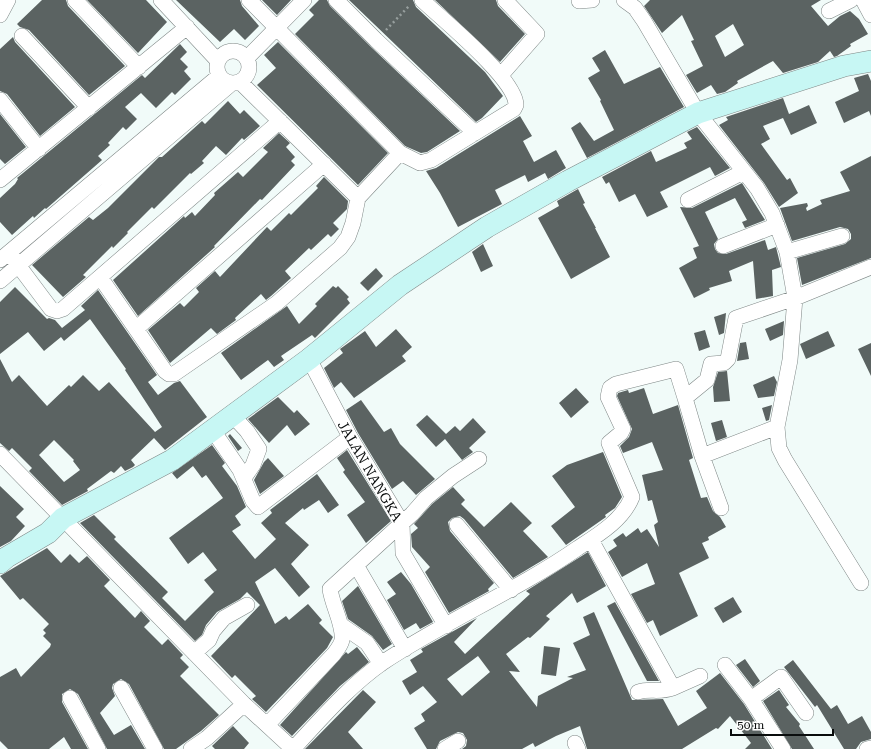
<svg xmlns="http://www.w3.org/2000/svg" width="871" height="749" font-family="'Roboto Serif',serif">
  <rect width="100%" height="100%" fill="#f1fbf9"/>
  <!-- building -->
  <path fill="#5b6362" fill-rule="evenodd" d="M42,0H66L68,6L125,66L89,95L29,30L20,27L17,24Z
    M87,0H146L167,22L138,53Z
    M176,0H240L242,6L259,26L245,40L234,29L220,42Z
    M262,0H291L277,15Z
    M319,0H327L330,6L370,46L460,131L427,152L421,153L405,146L295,34L314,15L309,10Z
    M349,0H413L416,7L485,72L503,96L482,118L476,122Z
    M435,0H496L498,6L525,34L500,62Z
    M650,0H821L811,6L828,26L840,16L850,11L859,19L868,34L850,44L851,46L837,56L834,57L830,51L818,62L783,73L773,61L737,81L738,83L725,92L717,94L711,85L697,93L686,75L703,66L691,41L694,40L682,15L662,33L644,6ZM733,24L744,45L725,57L715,36Z
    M13,37L15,42L75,107L40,136L7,94L0,91V49Z
    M278,42L388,153L358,185L257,85L276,68L264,55Z
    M180,44L187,52L180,59L188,67L184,71L191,79L175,95L172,92L156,108L141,93L125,107L137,119L126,130L123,127L108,143L110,145L98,156L102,160L46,209L45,208L34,218L33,216L12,235L0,222V198L15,184L18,179L17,178L142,75L145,78Z
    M605,50L624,84L660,67L684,107L587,158L571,128L580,122L594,141L614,130L600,101L601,100L588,78L600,71L592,58Z
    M868,74L871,81V116L869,111L844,123L835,102L859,91L854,78Z
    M783,98L789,114L809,105L817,123L791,135L783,118L763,126L770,139L761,144L787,180L790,178L798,193L779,207L764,183L719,125L728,120L726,117Z
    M228,101L240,114L244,110L260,126L244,140L242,138L226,155L216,146L202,161L204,163L191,174L190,173L154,209L152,207L127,232L128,233L113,248L112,246L83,275L86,277L63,297L32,265L89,217L93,220L108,208L159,157H162L202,121L205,124Z
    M0,114L26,147L5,164L0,159Z
    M520,116L532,136L523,141L534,162L556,150L566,168L548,179L545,173L528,182L525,175L495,190L502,204L458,227L440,193L426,171L436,168Z
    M697,127L730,168L715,176L710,167L660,192L668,207L647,217L635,194L619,202L609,182L606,184L602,177L651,151L656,162L687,148L684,143L692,139L687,132Z
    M279,133L290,143L286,147L295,157L291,161L295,165L262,200L260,199L214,246L215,247L138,316L113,280L184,216L185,218L192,212L195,216L215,195L214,193L238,172L243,177L268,152L263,148Z
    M871,156V258L802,285L797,258L845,244L851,239V234L848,229L840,227L792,241L780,208L807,203L808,206L806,208L807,211L822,204L820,200L850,191L840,172Z
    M324,177L348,201L347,209L333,223L339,229L331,237L328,234L311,250L309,248L285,271L291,278L271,296L266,300L261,294L235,318L236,320L217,334L211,328L170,363L148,330L180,303L184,307L199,292L196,288L215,271L220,277L267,227L271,231L289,213L291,215L318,188L316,186Z
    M742,183L765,220L745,228L742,222L747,220L735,198L705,212L718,239L714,244L715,249L718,253L726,254L765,240L768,250L776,247L781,267L772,270L773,296L756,299L753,261L729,271L732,281L709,288L710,290L694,298L679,268L697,258L693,248L699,246L680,207L692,208Z
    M578,189L585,203L583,204L596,228H595L610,257L571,279L538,218L559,206L557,201Z
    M483,244L493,266L481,272L472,252Z
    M376,268L383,276L368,291L360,283Z
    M333,286L336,288L338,286L349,297L347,299L350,303L315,338L312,335L281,356L284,360L274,367L268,360L241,380L221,353L287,306L299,324L317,306L315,304Z
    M15,287L47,319L49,318L55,320L62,328L85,310L81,306L98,290L157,375L148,382L158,395L174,383L180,381L207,417L165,450L154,438L131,460L135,465L133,467L125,471L121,466L114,473L111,471L87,489L88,491L62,505L29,471L32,468L12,448L9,451L0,443V359L12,382L19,375L47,406L69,385L71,387L83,375L99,391L109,382L155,432L162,427L125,370L126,369L90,319L64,341L61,337L44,351L28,332L0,354V302ZM54,440L74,460L73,461L80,470L64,482L39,455Z
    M726,313L724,333L719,335L714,317Z
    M784,321L783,335L770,341L765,329Z
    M396,329L412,347L402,356L406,361L354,398L341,382L334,388L324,368L343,353L340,349L365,331L376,347Z
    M705,330L710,347L699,351L694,333Z
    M828,331L835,346L806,359L800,344Z
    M746,342L749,359L737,361L740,343Z
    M871,343V376L858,349Z
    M727,371L730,401L714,402L713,387L718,372Z
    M774,376L777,382L774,396L758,398L753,385Z
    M576,388L589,402L571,418L559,403Z
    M644,388L653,414L678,405L693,458L689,460L701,498L707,497L713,511L720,517L726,527L708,537L709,540L702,543L709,558L679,573L698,616L660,636L653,620L647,623L631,594L655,584L647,563L622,577L608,552L617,546L613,540L623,533L626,537L638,528L641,533L647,529L659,547L654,525L658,522L652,500L648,501L642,475L663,470L652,442L623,453L620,446L629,437L632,429L617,396L618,393L628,390L629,393Z
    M278,397L294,413L297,410L310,424L295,436L287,425L269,443L248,419Z
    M361,400L384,432L391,428L400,444L435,479L416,495L403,481L392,489L358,433L346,410Z
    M772,405L769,420L766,421L762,408Z
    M427,415L446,434L455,426L460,431L473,418L486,432L469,448L473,452L462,460L445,439L436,447L416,425Z
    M722,420L727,437L716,441L711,423Z
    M230,434L242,448L238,451L228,436Z
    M212,445L225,463L222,466L237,486L246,507L235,516L241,525L232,531L255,559L276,539L261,523L272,513L270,510L317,474L339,505L328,513L319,500L304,510L303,508L285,523L309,545L291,564L310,587L299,597L275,568L255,582L275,624L286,616L289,620L308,604L322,620L319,623L333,637L327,648L266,712L252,699L256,696L235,675L232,678L211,656L260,605L247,592L240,599L217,612L206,625L202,635L195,641L80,523L94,515L116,537L114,539L168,592L162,598L185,621L214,592L204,580L217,570L203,552L188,564L169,538L223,498L206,475L202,478L193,466L177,479L172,473Z
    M347,450L391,521L366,543L347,515L365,502L343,472L345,470L337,458Z
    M603,452L622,497L615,508L605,515L606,517L566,545L551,526L575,507L552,476L567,465Z
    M268,458L284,476L260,494L254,480L264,462Z
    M0,486L24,509L16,517L25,526L11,541L0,547Z
    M453,487L465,500L461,504L484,527L511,502L532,523L523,531L548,557L513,578L464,519L460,516L452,518L448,522L450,531L494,583L488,589L489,591L449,613L425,572L430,567L412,547L411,534L418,528L414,524L432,504Z
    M47,548L61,563L70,554L79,563L87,556L110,580L104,586L135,618L141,611L150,621L144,627L162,645L168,639L183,655L180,658L189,667L180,676L219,715L201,731L176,749H164L129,684L121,679L113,684L112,688L115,696L100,713L114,735L131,725L145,749H107L78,694L70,689L62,694V702L88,749H71L64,737L49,749H8L0,741V677L16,668L21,677L50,647L51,644L43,636L46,633L43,630L49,624L23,598L20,600L0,576Z
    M588,552L606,586L577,603L572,593L546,616L550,619L540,629L530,638L528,637L506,654L520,672L509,671L537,707L538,696L573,678L567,677L586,670L573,643L590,635L583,617L594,612L632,700L663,699L678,726L707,708L696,691L720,673L744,704L772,749H745L751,743L730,716L718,729L716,728L682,749H587L580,726L556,736L535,747L533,743L522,749H462L466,746L467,740L463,733L458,732L440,741L436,749H427L414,728L425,721L421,714L437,702L423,686L410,695L402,681L417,672L410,660L423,652L421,649L477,618L454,642L465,654L530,594L526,591ZM478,656L490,672L462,696L447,679Z
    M401,572L411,584L433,622L420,629L416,623L404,630L387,600L396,594L387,582Z
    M358,586L392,644L383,650L372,636L348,619L342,601Z
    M733,597L742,612L723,623L714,608Z
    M615,602L659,681H647L607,606Z
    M544,646L560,648L556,676L541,674Z
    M357,647L369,662L340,686L292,736L280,725L346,652L348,654Z
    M745,659L760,681L753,687L736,665Z
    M793,660L831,709L837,705L848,724L862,716L871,732V739L861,742L856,749H844L817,705L815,707L784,667Z
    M363,690L376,702L348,732L363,749H305Z
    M779,690L789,705L786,707L800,724L799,726L814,749H792L763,701Z
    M233,726L249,743L244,749H215L212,746Z"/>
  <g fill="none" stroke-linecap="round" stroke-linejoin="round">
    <defs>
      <path id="street" d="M75,0L139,67
        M161,0L217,60
        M249,0L400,153L420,163L431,160L514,109L516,105C516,79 443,20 422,0
        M336,0L376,40L475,133
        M624,0L635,8L644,21L698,113L757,188L772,213L787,252L795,298L790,360L777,427L779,448L785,460L861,583
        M863,0L871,15
        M579,1L592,0
        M829,11L851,0
        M0,15L8,0
        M22,36L89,108
        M217 67a16 16 0 1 1 32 0a16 16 0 1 1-32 0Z
        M247,58L304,0
        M501,75L537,34L505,0
        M240,82L358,198
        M0,100L39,149
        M0,180L187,27
        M688,200L743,172
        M723,246L777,225
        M787,252L842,236
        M9,253L51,309L57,311L63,309L280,121
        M0,260L219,76
        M100,277L165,371L169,374H174L277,303L340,248L348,237L353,223L358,198L400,153
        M0,281L231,84
        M137,328L324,164
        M309,359L350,437L402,523L403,553L446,626
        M685,398L702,456L721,508
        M233,416L247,431L259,449L253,465L244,478
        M212,429L240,470L253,501L258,507L350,437
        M0,454L244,704L293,749
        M702,456L777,427
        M457,525L511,590
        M591,540L673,688L700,676
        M356,565L405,649
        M341,625L367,643L381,664
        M194,653L209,640L213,631L224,618L247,605
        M725,665L751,699L783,749
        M121,688L155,749
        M638,692C650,688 659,693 673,688
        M70,698L98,749
        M751,699L781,677L806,713
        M267,725L334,654C337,650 341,645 342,640C344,625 332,605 330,589L412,514L426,498L453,476L479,459
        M575,743L578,749
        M191,749L207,738L244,704
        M293,749C321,719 348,687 382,663C445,621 516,591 578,548C598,535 623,520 632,497L609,443L621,433L623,429L608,397L610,388L616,384L676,369L685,398L707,380L711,364L724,363L728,359L736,318L795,298L871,267
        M445,749L458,741
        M867,749L871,748"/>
      <path id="secondary" d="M0,563L7,557L48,533L63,518L172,460L309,359L400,285L487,227L568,181L698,113L844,66L871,61"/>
    </defs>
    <!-- street casing -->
    <use href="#street" stroke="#7f8786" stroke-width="16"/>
    <!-- secondary casing -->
    <use href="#secondary" stroke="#7f8786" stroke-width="22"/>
    <!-- path -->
    <path stroke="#979f9e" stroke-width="2.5" stroke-dasharray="2 3" stroke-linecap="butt" d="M386,30L410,5"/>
    <!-- street -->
    <use href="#street" stroke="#fff" stroke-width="15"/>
    <!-- secondary -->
    <use href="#secondary" stroke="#c7f7f4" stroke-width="21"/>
  </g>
  <g text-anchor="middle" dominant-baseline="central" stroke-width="3.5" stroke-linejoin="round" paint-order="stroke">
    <!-- street labels -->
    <g font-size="14" fill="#0a0d0d" stroke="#fff">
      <text transform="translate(370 471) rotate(60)">JALAN NANGKA</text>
    </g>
  </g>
  <!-- scale -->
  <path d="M731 729v6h102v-6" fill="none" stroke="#0a0d0d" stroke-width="2"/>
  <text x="737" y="729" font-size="12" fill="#0a0d0d" stroke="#ffffff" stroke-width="3" paint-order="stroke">50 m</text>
</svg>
